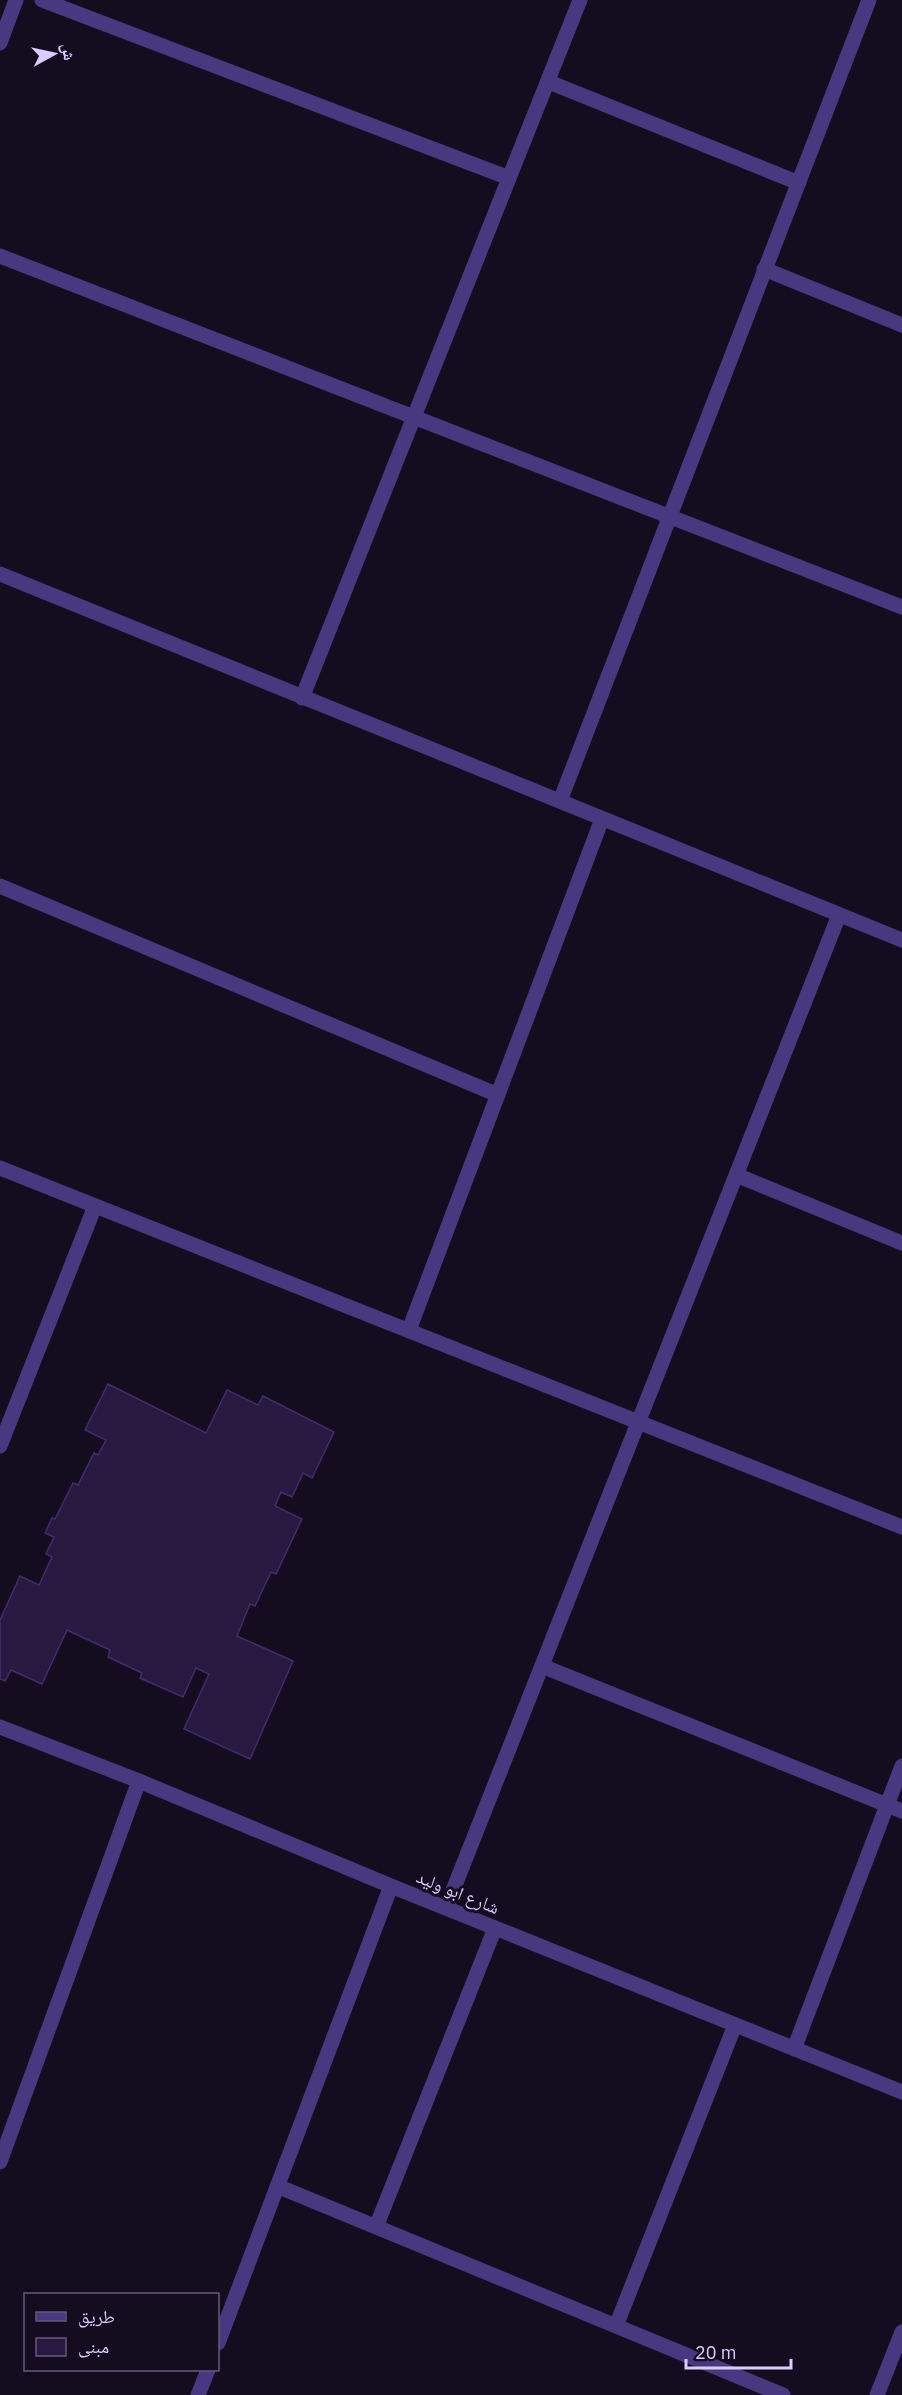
<svg xmlns="http://www.w3.org/2000/svg" width="902" height="2395" font-family="'IBM Plex Sans','Noto Naskh Arabic',sans-serif">
  <rect width="100%" height="100%" fill="#140d20"/>
  <!-- building -->
  <path fill="#281941" stroke="#442b6d" stroke-width="1.5" d="M108,1384L206,1433L227,1390L258,1405L263,1396L334,1432L312,1478L303,1473L292,1497L281,1492L275,1506L302,1519L276,1574L271,1572L255,1606L250,1604L237,1636L293,1661L250,1759L184,1729L209,1674L196,1668L183,1697L140,1678L142,1673L108,1657L110,1650L67,1630L42,1684L11,1670L5,1681L0,1679V1620L20,1576L39,1585L52,1557L46,1554L54,1537L45,1533L52,1518L55,1519L73,1483L78,1485L94,1453L98,1455L106,1440L85,1430Z"/>
  <g fill="none" stroke-linecap="round" stroke-linejoin="round">
    <!-- street -->
    <path stroke="#48387f" stroke-width="15" d="M42,0L509,178
      M0,43L16,0
      M549,82L799,183
      M0,256L902,607
      M764,269L902,325
      M0,574L902,940
      M302,698L580,0
      M560,801L869,0
      M0,886L498,1095
      M0,1168L902,1527
      M736,1175L902,1243
      M409,1330L602,819
      M0,1446L95,1206
      M542,1666L902,1811
      M0,1727L139,1781L391,1886L902,2092
      M446,1908L839,915
      M794,2049L902,1766
      M0,2162L139,1781
      M277,2186L783,2395
      M376,2227L495,1928
      M616,2326L735,2025
      M218,2343L391,1886
      M198,2395L208,2370
      M877,2395L902,2332"/>
  </g>
  <g text-anchor="middle" dominant-baseline="central" stroke-width="6" stroke-linejoin="round" paint-order="stroke">
    <!-- street labels -->
    <g font-size="18" fill="#dbccff" stroke="#140d20">
      <text transform="translate(458 1892) rotate(22)">شارع ابو وليد</text>
    </g>
  </g>
  <!-- legend -->
  <rect x="24" y="2293" width="195" height="78" fill="#140d20" stroke="#645979" stroke-width="1.5"/>
  <rect x="36" y="2312" width="30" height="9" fill="#48387f" stroke="#645979" stroke-width="1.5"/>
  <text x="78" y="2323" font-size="18" fill="#dbccff">طريق</text>
  <rect x="36" y="2338" width="30" height="18" fill="#281941" stroke="#645979" stroke-width="1.5"/>
  <text x="78" y="2353" font-size="18" fill="#dbccff">مبنى</text>
  <!-- north arrow -->
  <g transform="translate(54 54) rotate(82)" stroke="#140d20" stroke-width="4.5" paint-order="stroke">
  <path d="M0-4.5L10 22L0 15L-10 22Z" fill="#dbccff"/>
  <text y="-9" font-size="16" font-weight="bold" text-anchor="middle" fill="#dbccff">ش</text>
  </g>
  <!-- scale -->
  <path d="M686 2359v9h105v-9" fill="none" stroke="#dbccff" stroke-width="3"/>
  <text x="695" y="2359" font-size="18" fill="#dbccff" stroke="#140d20" stroke-width="4.5" paint-order="stroke">20 m</text>
</svg>
